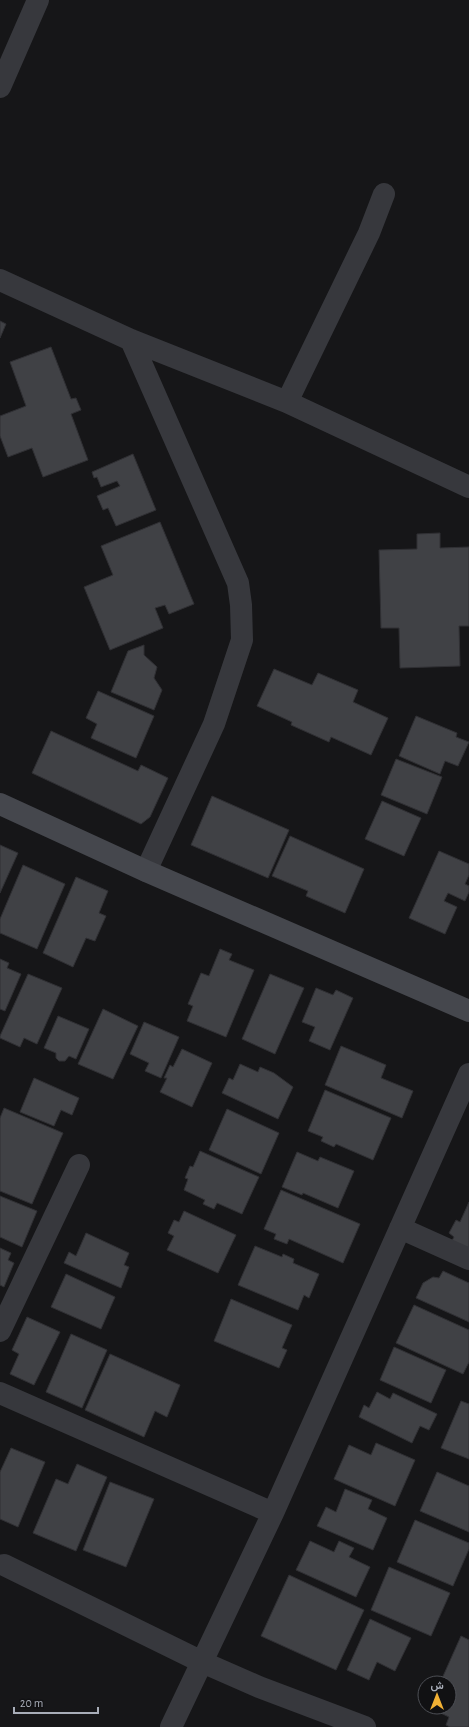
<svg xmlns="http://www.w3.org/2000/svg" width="469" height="1727" font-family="'Alegreya Sans',Vazirmatn,sans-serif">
  <rect width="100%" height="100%" fill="#161618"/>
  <!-- building -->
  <path fill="#404145" stroke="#303034" d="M0,321L6,324L0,338Z
    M51,347L71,399L76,398L81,410L71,414L88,460L43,477L32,448L8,457L0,436V416L26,406L10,362Z
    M133,454L156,510L116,526L108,508L103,510L97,496L120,486L117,481L101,487L97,477L94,478L92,472Z
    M160,522L194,604L169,614L165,605L155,608L163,628L110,650L84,587L113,575L101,546Z
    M440,533V548L469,547V626H459L460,666L400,668L399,628H381L379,550L417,549V534Z
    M144,645V655L157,667L154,678L162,690L154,710L111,692L128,651Z
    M274,669L312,685L318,673L358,690L353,702L388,718L371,755L331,737L329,742L291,725L292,722L257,706Z
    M98,691L154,716L136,758L91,738L97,724L86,718Z
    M416,716L457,733L456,737L469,742L458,766L445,761L440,774L399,756Z
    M51,731L138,771L141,765L168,778L150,817L141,824L32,773Z
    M396,759L442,777L427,814L381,795Z
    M212,796L289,830L268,878L191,845Z
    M382,801L421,818L404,856L365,839Z
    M290,836L364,869L345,913L306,896L308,891L272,876Z
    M0,845L18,853L0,893Z
    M439,851L469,864V875L465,884L469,886V892L465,901L448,893L444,901L457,907L445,934L409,918Z
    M23,865L65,884L37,949L0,933V919Z
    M76,877L108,891L99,913L106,916L95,941L86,938L73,967L43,953Z
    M220,949L232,954L229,960L254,970L226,1037L187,1021L193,1006L188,1004L201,973L209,976Z
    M0,959L9,963L7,968L21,974L5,1011L0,1009Z
    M28,974L62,988L37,1044L24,1038L20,1047L0,1038V1036Z
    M270,974L304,988L275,1054L242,1039Z
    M316,988L333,995L336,990L353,998L330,1050L309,1041L315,1027L302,1022Z
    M103,1009L138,1026L113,1079L78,1064Z
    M58,1016L89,1029L76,1059L69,1056L65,1061H59L56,1058V1053L44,1048Z
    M144,1022L179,1037L161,1078L145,1071L149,1063L130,1054Z
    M341,1046L386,1065L381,1078L413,1091L402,1118L325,1085Z
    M182,1049L212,1063L192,1107L160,1092L167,1078H164L170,1065L173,1067Z
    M240,1064L258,1072L260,1067L274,1073L293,1087L278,1119L222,1093L229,1078L233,1080Z
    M34,1078L79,1098L72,1115L61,1110L54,1126L20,1112Z
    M325,1090L391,1118L373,1160L336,1144L334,1147L321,1141L323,1137L308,1131Z
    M4,1108L63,1133L32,1204L0,1191V1118Z
    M227,1109L279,1133L261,1174L209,1150Z
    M200,1151L259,1177L242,1214L217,1203L214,1209L203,1204L205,1200L184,1190L188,1179L185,1178L190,1166L193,1167Z
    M297,1152L318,1161L320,1157L354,1171L338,1208L303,1193L302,1195L282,1187Z
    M281,1190L360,1224L343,1263L289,1239L287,1244L274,1239L276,1234L264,1229Z
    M0,1196L37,1211L22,1247L0,1237Z
    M469,1202V1253L450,1244L454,1237L449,1233L456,1220L460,1222Z
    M184,1211L236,1235L218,1273L167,1250L174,1236L168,1233L174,1220L179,1222Z
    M86,1233L129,1253L124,1265L129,1267L121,1288L64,1263L69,1252L76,1256Z
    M255,1246L282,1257L283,1254L294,1259L293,1263L319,1274L309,1298L304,1295L298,1310L238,1285Z
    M0,1248L11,1253L8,1260L14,1263L4,1287L0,1285Z
    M443,1271L469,1283V1322L416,1298L423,1283L433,1277L439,1278Z
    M66,1274L115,1297L101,1329L51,1307Z
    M231,1299L292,1325L282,1348L287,1350L279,1368L214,1341Z
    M414,1305L469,1330V1362L463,1374L396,1343Z
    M27,1317L60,1332L34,1385L10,1374L19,1354L12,1350Z
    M71,1334L107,1350L82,1408L46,1392Z
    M394,1347L446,1370L431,1403L380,1380Z
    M110,1354L180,1385L167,1417L155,1411L144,1437L85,1410Z
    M377,1392L390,1399L393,1393L437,1414L429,1430L420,1426L412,1443L359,1417L364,1405L369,1408Z
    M461,1401L469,1404V1459L441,1448Z
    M376,1443L415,1460L395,1506L334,1479L349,1445L371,1455Z
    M11,1448L45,1462L18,1527L0,1519V1472Z
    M77,1464L107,1477L76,1551L33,1533L56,1479L68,1484Z
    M437,1472L469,1486V1532L420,1511Z
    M110,1482L154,1499L126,1567L83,1550Z
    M345,1489L372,1500L368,1509L387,1518L373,1550L317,1526L326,1507L336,1512Z
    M415,1520L469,1543V1549L453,1586L397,1562Z
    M310,1541L334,1552L339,1541L354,1548L349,1557L370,1567L356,1597L296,1570Z
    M389,1567L450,1593L431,1636L371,1610Z
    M289,1575L364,1610L336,1670L261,1636Z
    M370,1619L411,1638L395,1671L377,1662L369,1680L347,1670Z
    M461,1636L469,1640V1727H450L446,1725L449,1717L430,1708L449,1707V1683H440Z"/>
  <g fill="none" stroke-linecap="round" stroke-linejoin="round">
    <!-- street -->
    <path stroke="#37383d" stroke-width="22" d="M0,87L38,0
      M0,280L131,340L287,402L469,487
      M131,340L238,583L241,605L242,640L214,724L146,871
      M287,402L369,233L384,194
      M400,1228L469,1259
      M0,1331L79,1165
      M0,1393L273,1513
      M4,1565L202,1662L259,1687L365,1727
      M171,1727L273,1513L469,1074"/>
    <!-- secondary -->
    <path stroke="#45474d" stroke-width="22" d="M0,804L146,871L469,1011"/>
  </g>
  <!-- north arrow -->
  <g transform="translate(437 1695)"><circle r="19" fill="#111113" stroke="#4d4f55"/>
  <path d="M0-3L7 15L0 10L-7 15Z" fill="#f2b134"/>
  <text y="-6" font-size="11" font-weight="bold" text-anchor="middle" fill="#a8adb8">ش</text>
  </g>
  <!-- scale -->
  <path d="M14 1707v6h84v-6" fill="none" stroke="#a8adb8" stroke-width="2"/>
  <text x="20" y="1707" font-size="12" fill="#a8adb8" stroke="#111113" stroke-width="3" paint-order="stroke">20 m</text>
</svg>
